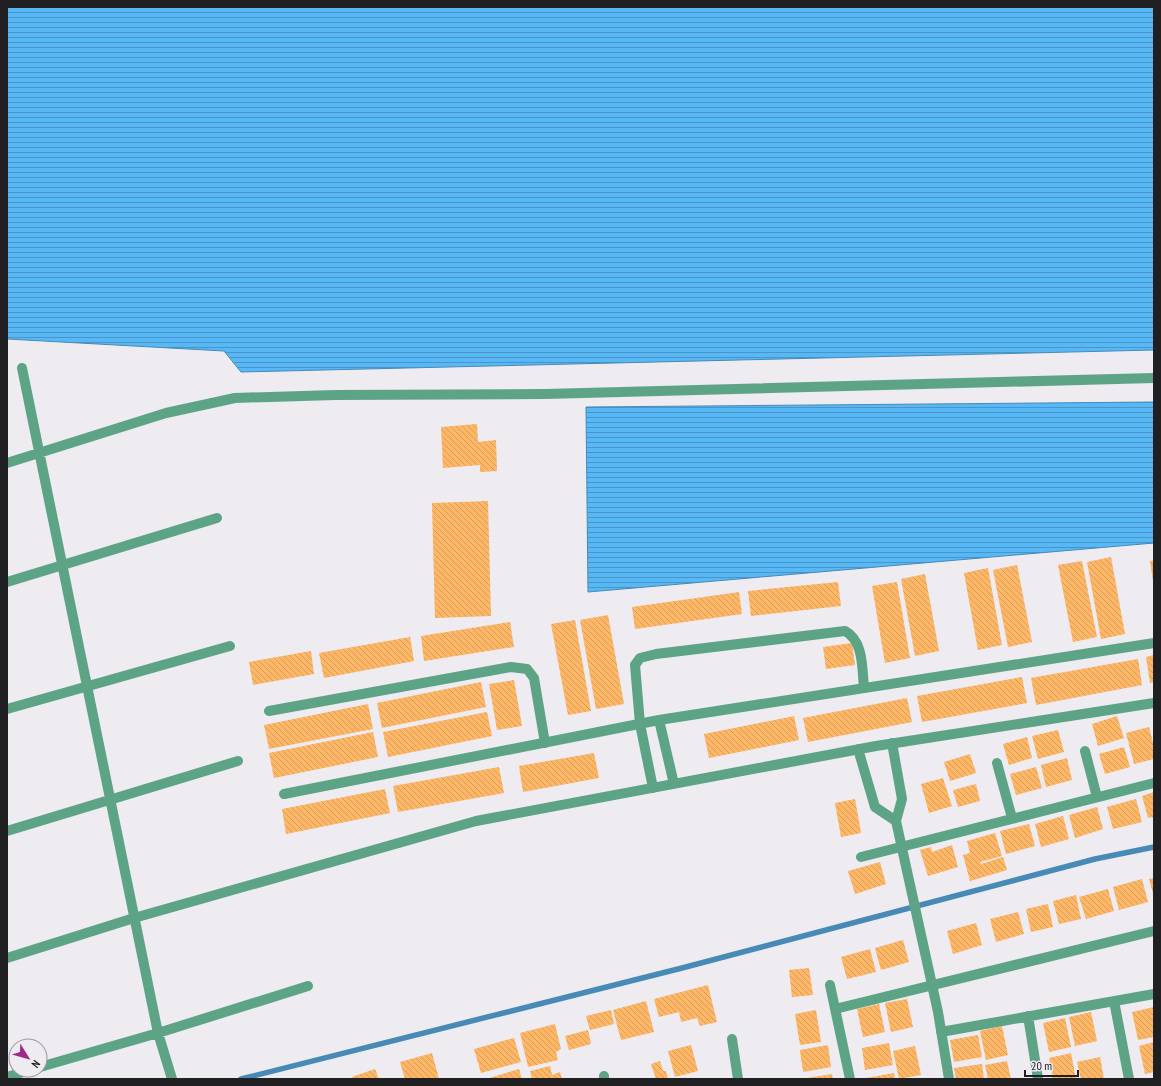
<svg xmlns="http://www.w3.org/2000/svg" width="1161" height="1086" font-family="'PT Sans Narrow',sans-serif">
  <defs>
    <pattern id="water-rules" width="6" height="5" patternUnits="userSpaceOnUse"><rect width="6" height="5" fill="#58b8f6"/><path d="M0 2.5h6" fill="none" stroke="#4895c7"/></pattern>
    <pattern id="building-back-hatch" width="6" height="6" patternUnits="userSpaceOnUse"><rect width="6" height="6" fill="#feb667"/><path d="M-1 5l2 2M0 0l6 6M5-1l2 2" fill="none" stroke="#d99c59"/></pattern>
  </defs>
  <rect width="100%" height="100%" fill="#eeebf1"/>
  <!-- water -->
  <path fill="url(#water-rules)" stroke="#478ab6" d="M7,7H1154V350L241,372L224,351L7,339Z
    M1154,402V543L588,592L586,407Z"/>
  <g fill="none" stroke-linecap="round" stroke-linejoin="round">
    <!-- stream -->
    <path stroke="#478ab6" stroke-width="5.5" d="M241,1079L682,968L1095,859L1154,847"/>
  </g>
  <!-- building -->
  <path fill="url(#building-back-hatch)" d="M477,424L478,442L496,440L497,471L480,472V465L443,468L441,427Z
    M488,501L491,616L435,618L432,503Z
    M1111,557L1125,634L1101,639L1087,562Z
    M1154,560V581H1153L1150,561Z
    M1082,561L1097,637L1073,642L1058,565Z
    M1017,565L1032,642L1008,647L993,570Z
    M988,568L1002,645L978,650L964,573Z
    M925,574L939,651L915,656L901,579Z
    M838,582L841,606L751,616L748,591Z
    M897,582L910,658L885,663L872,586Z
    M739,592L742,614L635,629L632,607Z
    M608,615L624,704L596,709L580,620Z
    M575,620L591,711L568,715L551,624Z
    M510,622L514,647L424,661L421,636Z
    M410,637L414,661L324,678L319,653Z
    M852,643L855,665L826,669L823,647Z
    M311,651L314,674L253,685L249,662Z
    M1154,655V682L1150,683L1146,657Z
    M1138,659L1142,685L1036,705L1031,678Z
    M1022,677L1027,703L922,722L917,696Z
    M514,680L522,726L497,730L489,684Z
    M481,682L486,707L382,728L377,703Z
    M907,698L912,722L808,742L803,718Z
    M368,704L373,729L269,749L264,725Z
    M487,712L492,736L388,757L383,732Z
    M794,716L799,740L709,758L704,734Z
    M1117,716L1124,738L1098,746L1092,724Z
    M1149,727L1154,747V759L1134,764L1126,733Z
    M1058,730L1064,752L1038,759L1032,736Z
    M373,732L378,757L274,778L269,753Z
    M1027,737L1032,758L1009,765L1003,744Z
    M1124,747L1130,767L1105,774L1099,754Z
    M594,753L599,778L523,792L519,766Z
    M970,754L976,773L950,781L944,762Z
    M1067,758L1072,780L1046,787L1041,765Z
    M499,767L504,793L398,812L393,786Z
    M1036,767L1042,788L1016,795L1010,774Z
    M943,778L952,806L929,813L921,784Z
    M976,784L980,801L958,807L953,790Z
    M385,789L390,813L286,834L282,809Z
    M1154,792V817L1148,818L1142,796Z
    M855,799L861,833L841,837L835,803Z
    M1136,799L1142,822L1113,829L1107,807Z
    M1097,807L1103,829L1075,838L1069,815Z
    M1063,816L1069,839L1041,847L1035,824Z
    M1029,824L1035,846L1006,854L1000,831Z
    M995,833L1002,856L980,862L981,864L1003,857L1007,870L970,881L963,855L970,853L967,841Z
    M952,845L958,867L928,876L920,850L931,847L932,852Z
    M880,862L886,884L855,894L848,871Z
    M1154,878V897L1149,879Z
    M1142,879L1148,902L1119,910L1113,887Z
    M1108,889L1114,911L1086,919L1079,897Z
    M1076,895L1081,919L1059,924L1053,901Z
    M1048,904L1053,927L1031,932L1026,909Z
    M1018,912L1024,934L996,942L990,919Z
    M976,923L982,945L953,954L947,931Z
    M903,940L909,962L881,970L875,948Z
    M870,949L876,972L847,979L841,957Z
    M809,968L813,995L792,997L789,970Z
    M708,985L717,1022L700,1026L697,1018L681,1022L679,1012L659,1017L654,999Z
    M907,999L913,1027L891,1032L885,1003Z
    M646,1001L654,1032L621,1040L613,1010Z
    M879,1004L885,1032L863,1037L857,1009Z
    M1154,1007V1037L1138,1040L1132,1012Z
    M611,1010L614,1024L590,1030L586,1016Z
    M816,1010L821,1042L800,1045L795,1014Z
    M1091,1012L1097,1041L1075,1046L1069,1017Z
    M1065,1018L1071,1047L1049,1052L1043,1023Z
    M555,1024L561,1049L556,1052L558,1060L528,1067L520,1033Z
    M1002,1026L1008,1055L986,1060L980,1031Z
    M588,1030L591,1044L569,1050L565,1036Z
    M978,1035L982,1057L954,1062L950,1040Z
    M514,1038L521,1062L481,1073L474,1049Z
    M1154,1042V1072L1145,1074L1139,1046Z
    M889,1043L893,1065L865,1070L862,1048Z
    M691,1045L698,1071L675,1077L668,1051Z
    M828,1045L831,1067L803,1072L800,1050Z
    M915,1046L921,1075L899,1079L893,1051Z
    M432,1053L439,1079H405L400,1062Z
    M1071,1053L1076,1079H1053L1049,1058Z
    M1100,1057L1104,1079H1081L1077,1062Z
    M660,1061L663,1071H666L668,1079H656L651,1064Z
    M1007,1061L1011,1079H988L985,1065Z
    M982,1064L984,1079H956L954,1068Z
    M550,1066L552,1075L560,1072L562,1079H532L530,1071Z
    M375,1069L379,1079H353L352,1077Z
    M519,1069L522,1079H486Z
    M894,1073L895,1079H866V1078Z
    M832,1074L833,1079H807V1078Z"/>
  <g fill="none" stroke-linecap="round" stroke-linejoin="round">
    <!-- minor -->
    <path stroke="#5da487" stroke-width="10" d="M22,368L158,1033L172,1079
      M7,463L166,413L235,398L335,395L545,394L1154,378
      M7,582L217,518
      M7,709L230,646
      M269,711L511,667L527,669L534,678L545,743
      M858,749L875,807L896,821L902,799L892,743
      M1085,751L1097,797
      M997,763L1012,818
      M674,784L659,720L1154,643
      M653,788L640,724L635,665L640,658L656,654L845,631C864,641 862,669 864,688
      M284,794L659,720
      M896,821L938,1012L949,1079
      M7,831L238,761
      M861,857L1154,783
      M7,958L134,918L476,821L876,746L1154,703
      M830,985L850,1079
      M1114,1001L1129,1079
      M835,1009L1154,931
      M1028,1016L1038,1079
      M941,1032L1154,994
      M732,1039L738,1079
      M40,1067L158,1033L308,986
      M604,1076V1079
      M7,1077L30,1070"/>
  </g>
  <!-- border -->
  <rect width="1161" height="1086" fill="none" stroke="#201f21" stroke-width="16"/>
  <!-- north arrow -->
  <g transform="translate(28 1058) rotate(127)"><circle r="19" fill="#eeebf1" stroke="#9c999e"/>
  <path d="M0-3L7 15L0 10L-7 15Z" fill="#9d2b87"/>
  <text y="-6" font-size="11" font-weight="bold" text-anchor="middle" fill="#201f21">N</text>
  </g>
  <!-- scale -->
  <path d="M1025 1070v6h53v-6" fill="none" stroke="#201f21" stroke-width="2"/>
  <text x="1031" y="1070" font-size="12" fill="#201f21" stroke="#eeebf1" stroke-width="3" paint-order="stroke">20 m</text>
</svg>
